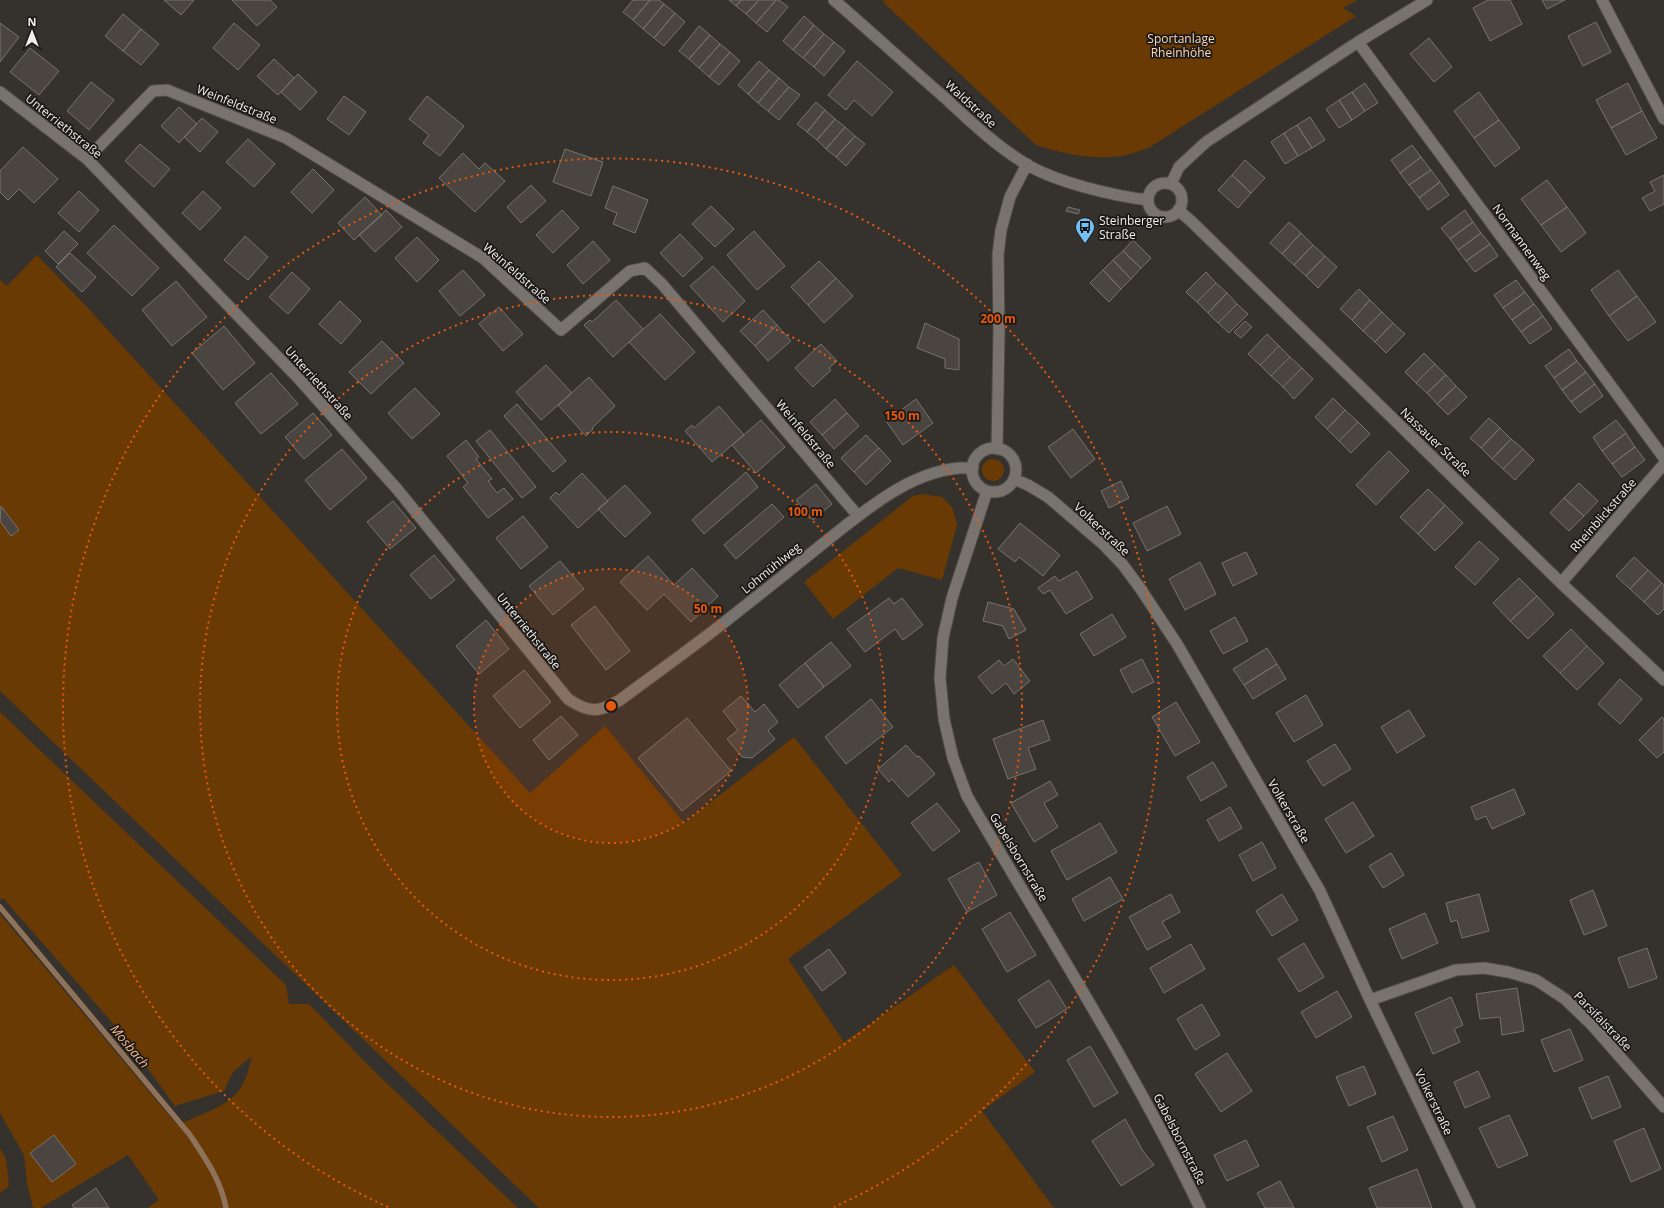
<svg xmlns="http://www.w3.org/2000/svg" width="1664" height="1208" font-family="'Open Sans',sans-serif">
  <rect width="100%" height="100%" fill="#35312d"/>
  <!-- green -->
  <path fill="#6a3a04" d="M885,0H1357L1343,8L1356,16L1150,147C1141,150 1130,155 1121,156C1090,160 1065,154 1036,145L883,2Z
    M37,255L87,307L530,793L605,726L684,823L794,737L902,875L788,959L844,1042L954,965L1035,1072L982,1111L1054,1208H539L0,691V280L7,286Z
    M982 470a11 11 0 1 1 22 0a11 11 0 1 1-22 0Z
    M923,494L942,497L952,507L955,516L957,525L942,580L898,568L833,619L804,582L913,496Z
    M0,712L286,985L289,1004H309L373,1070L518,1208H148L159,1200L128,1155L41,1208H33L27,1183L24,1155L0,1113V914L177,1125C194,1117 221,1109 235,1095C245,1085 249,1069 252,1056L233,1072L224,1091L175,1106L125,1037L3,898L0,900Z
    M0,1148L6,1159L9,1186L0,1193Z"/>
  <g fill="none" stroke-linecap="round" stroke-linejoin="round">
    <!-- stream -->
    <path stroke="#8e725a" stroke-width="5.5" d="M0,907L190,1135C205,1158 221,1180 226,1208"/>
  </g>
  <!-- building -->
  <path fill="#4a4541" stroke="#78736e" d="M164,0H194L181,15Z
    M232,0H270L277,7L257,26Z
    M633,0H650L633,20L623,12Z
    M650,0H659L664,4L643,29L633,20Z
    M729,0H741L736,6Z
    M741,0H759L746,14L736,6Z
    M759,0H776L756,23L746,14Z
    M776,0H779L788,7L767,32L756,23Z
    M1488,0H1510L1522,24L1490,41L1473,8Z
    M1542,0H1565L1547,9Z
    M664,4L675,13L654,38L643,29Z
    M675,13L685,22L664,46L654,38Z
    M123,14L141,29L123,51L105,36Z
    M804,16L814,25L793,50L783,41Z
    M1596,22L1611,52L1583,66L1568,36Z
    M0,23L19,37L0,62Z
    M234,23L260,45L238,70L213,48Z
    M814,25L824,34L803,58L793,50Z
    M699,26L710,35L689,59L679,51Z
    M141,29L159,44L141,65L123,51Z
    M824,34L834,42L814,67L803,58Z
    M710,35L720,44L699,68L689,59Z
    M1429,38L1452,67L1434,82L1410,54Z
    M834,42L845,51L824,76L814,67Z
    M720,44L730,52L709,77L699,68Z
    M30,48L59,71L39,95L10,72Z
    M730,52L740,61L719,85L709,77Z
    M274,59L294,78L278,95L257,76Z
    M759,61L769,70L748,94L738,85Z
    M857,61L893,92L872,116L854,100L846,110L828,95Z
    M769,70L779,78L758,103L748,94Z
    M298,74L317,92L300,110L281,92Z
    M779,78L789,87L768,111L758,103Z
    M91,82L114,100L89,130L67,111Z
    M1365,83L1378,103L1365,111L1352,92Z
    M1628,83L1642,111L1611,128L1596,100Z
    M789,87L800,95L779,120L768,111Z
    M1352,92L1365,111L1352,120L1339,100Z
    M1479,92L1499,120L1474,138L1454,111Z
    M344,96L366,112L349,135L327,119Z
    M427,96L464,126L440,156L423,143L429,135L409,119Z
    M1339,100L1352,120L1339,128L1326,109Z
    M816,102L825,110L807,132L797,124Z
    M179,107L197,124L179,143L161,126Z
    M825,110L835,119L817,140L807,132Z
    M1642,111L1657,138L1626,155L1611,128Z
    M1310,117L1325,140L1312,148L1297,125Z
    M202,118L218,132L200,152L184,137Z
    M835,119L845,127L826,149L817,140Z
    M1499,120L1520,148L1495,167L1474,138Z
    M1297,125L1312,148L1298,156L1284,133Z
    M845,127L855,136L836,157L826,149Z
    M1284,133L1298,156L1285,164L1271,142Z
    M855,136L865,144L846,166L836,157Z
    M248,139L275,164L254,187L226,162Z
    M140,144L170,169L154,187L125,161Z
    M1412,145L1421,157L1400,173L1391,160Z
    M23,147L58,179L34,203L19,189L8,200L0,192V171Z
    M565,149L603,162L591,196L553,182Z
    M463,153L479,169L485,163L505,181L475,212L439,178Z
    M1421,157L1431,170L1409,185L1400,173Z
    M1245,160L1265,178L1251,193L1232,175Z
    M313,169L334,190L312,213L291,192Z
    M1431,170L1440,182L1419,198L1409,185Z
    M1232,175L1251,193L1238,208L1218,190Z
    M1664,175V204L1650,211L1642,198L1655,191L1650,182Z
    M1547,180L1567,207L1541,225L1521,199Z
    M1440,182L1449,195L1428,210L1419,198Z
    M531,185L546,201L521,223L507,207Z
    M613,186L648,200L635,233L613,224L617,213L605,208Z
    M79,191L99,210L79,232L58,213Z
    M203,191L221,208L200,230L182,213Z
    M365,197L382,215L354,240L338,223Z
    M711,206L734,229L715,247L692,224Z
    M1068,207L1080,210L1078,214L1066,211Z
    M1567,207L1586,233L1561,252L1541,225Z
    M386,210L402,227L375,252L359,235Z
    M562,210L579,228L553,253L536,235Z
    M1465,210L1473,222L1450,239L1441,228Z
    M1289,222L1301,233L1282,254L1270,243Z
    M1473,222L1481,233L1458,250L1450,239Z
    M114,225L159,268L132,296L87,253Z
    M64,231L78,244L58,264L45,251Z
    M754,231L785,266L757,290L727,255Z
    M1301,233L1313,245L1294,265L1282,254Z
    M1481,233L1490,244L1466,261L1458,250Z
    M680,234L703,258L683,277L660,253Z
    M245,236L268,257L248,280L224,260Z
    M417,237L439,260L417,282L395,258Z
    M1133,240L1151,258L1141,268L1123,251Z
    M593,241L610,260L583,284L567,265Z
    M1490,244L1498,256L1475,272L1466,261Z
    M1313,245L1325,256L1306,276L1294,265Z
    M1123,251L1141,268L1131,279L1113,260Z
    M70,253L96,277L82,292L56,267Z
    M1325,256L1337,267L1318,288L1306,276Z
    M1113,260L1131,279L1121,289L1103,270Z
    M819,261L836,278L808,305L791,287Z
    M713,266L745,301L723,322L690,286Z
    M463,270L485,295L460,316L439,291Z
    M1103,270L1121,289L1109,302L1090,283Z
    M1618,270L1637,296L1609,316L1591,290Z
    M292,272L310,289L288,314L269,297Z
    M1206,272L1216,283L1197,302L1186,292Z
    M836,278L853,296L824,323L808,305Z
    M1516,280L1525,292L1503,308L1494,295Z
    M176,281L207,317L172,346L142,310Z
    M1216,283L1227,293L1208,313L1197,302Z
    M1359,289L1370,300L1352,320L1340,309Z
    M1525,292L1534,304L1512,320L1503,308Z
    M1227,293L1237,304L1218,323L1208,313Z
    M1637,296L1656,322L1628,341L1609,316Z
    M616,300L643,329L613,357L584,325L590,320L592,322Z
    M1370,300L1382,312L1363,331L1352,320Z
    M340,301L361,321L341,344L319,324Z
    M1237,304L1248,314L1229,333L1218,323Z
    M1534,304L1543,316L1521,332L1512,320Z
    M499,307L523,334L503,351L479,324Z
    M763,310L777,325L755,346L740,331Z
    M1382,312L1393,323L1375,342L1363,331Z
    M660,314L695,352L665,380L629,342Z
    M1543,316L1552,329L1530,344L1521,332Z
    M1245,321L1252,327L1241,338L1234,332Z
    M925,323L959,339V370L945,368V359L917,348Z
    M1393,323L1405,334L1386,353L1375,342Z
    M777,325L791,341L768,361L755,346Z
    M224,326L255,363L223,390L192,353Z
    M1267,334L1279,346L1260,365L1248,354Z
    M382,341L404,363L371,394L349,372Z
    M821,344L837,361L829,368L831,370L813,387L795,368Z
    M1279,346L1290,357L1271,376L1260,365Z
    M1569,349L1577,361L1554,378L1545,366Z
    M1424,353L1435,364L1416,383L1405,372Z
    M1290,357L1302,368L1283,387L1271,376Z
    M1577,361L1586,372L1562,390L1554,378Z
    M1435,364L1446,375L1427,393L1416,383Z
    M546,365L572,393L541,420L516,392Z
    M1302,368L1313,379L1294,399L1283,387Z
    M1586,372L1595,384L1571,402L1562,390Z
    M271,373L298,404L261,434L235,403Z
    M1446,375L1456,386L1437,404L1427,393Z
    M589,377L615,406L592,428L593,429L586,436L558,405Z
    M1595,384L1603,396L1580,413L1571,402Z
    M1456,386L1467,397L1448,415L1437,404Z
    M415,388L440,414L412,439L388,413Z
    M1333,398L1345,410L1327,429L1315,417Z
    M835,399L847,413L822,435L810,422Z
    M916,399L933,423L903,445L886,421Z
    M517,404L566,461L553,472L504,416Z
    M719,406L744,435L712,462L685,431L692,425L694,428Z
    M1345,410L1358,422L1339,441L1327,429Z
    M313,413L332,435L304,459L285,437Z
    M847,413L859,426L834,449L822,435Z
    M1489,418L1500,428L1481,448L1470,438Z
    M761,420L785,447L756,473L732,445Z
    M1616,420L1626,433L1602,451L1593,437Z
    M1358,422L1370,434L1351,453L1339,441Z
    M1500,428L1511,439L1492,459L1481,448Z
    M1073,429L1095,459L1071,478L1048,447Z
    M490,430L536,487L522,498L476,441Z
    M1626,433L1635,447L1612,464L1602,451Z
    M866,435L879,448L854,472L841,458Z
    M1511,439L1523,449L1503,469L1492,459Z
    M466,440L479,457L476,459L492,479L488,481L497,493L504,488L513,499L488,518L463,487L468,483L447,456Z
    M1635,447L1645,460L1622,477L1612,464Z
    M879,448L891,461L866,485L854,472Z
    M342,449L367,478L330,510L305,480Z
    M1523,449L1534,460L1515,480L1503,469Z
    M1389,451L1409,471L1376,505L1356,485Z
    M746,472L758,487L704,534L692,520Z
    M582,473L608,501L578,528L550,498L556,492L559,495Z
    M1121,481L1129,498L1109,508L1101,491Z
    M1579,483L1598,501L1584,516L1564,498Z
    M816,484L832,504L813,520L796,500Z
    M625,485L651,513L625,537L598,509Z
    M1428,489L1445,505L1418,534L1400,517Z
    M1564,498L1584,516L1569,531L1550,513Z
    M393,501L416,528L390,549L367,522Z
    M772,504L784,517L736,559L724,545Z
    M1445,505L1463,523L1435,551L1418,534Z
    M1,506L19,530L11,536L0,521Z
    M1167,506L1181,534L1147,551L1133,523Z
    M523,516L548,547L521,569L496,538Z
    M1020,523L1060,555L1043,576L1019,557L1015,562L998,549Z
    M1479,541L1499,559L1475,585L1455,567Z
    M1246,552L1257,574L1233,586L1222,563Z
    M434,555L455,580L431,599L410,575Z
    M648,556L674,585L692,568L718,596L691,622L664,594L647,610L620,582Z
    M1634,557L1648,570L1630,589L1616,576Z
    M560,561L584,589L553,615L529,586Z
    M1200,562L1216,594L1185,610L1169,579Z
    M1648,570L1662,583L1644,602L1630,589Z
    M1077,571L1093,598L1066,614L1050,590L1043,594L1038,588L1055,576L1059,581Z
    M1519,578L1537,596L1510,621L1493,603Z
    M1662,583L1664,585V609L1658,615L1644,602Z
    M1537,596L1554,614L1528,639L1510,621Z
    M889,598L894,604L902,598L923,625L903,640L895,629L865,652L847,629Z
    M988,602L1014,609L1026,630L1009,639L1003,626L983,621Z
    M595,606L630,651L606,670L571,625Z
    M1112,614L1126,637L1094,656L1080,634Z
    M1235,617L1248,641L1223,654L1210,631Z
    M486,620L509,649L479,674L456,646Z
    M1571,629L1587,646L1560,673L1543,656Z
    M831,642L851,666L824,687L805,663Z
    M1587,646L1604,663L1577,690L1560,673Z
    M1267,648L1277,664L1244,685L1233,669Z
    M1013,659L1030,681L1014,694L1006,683L992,694L978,677L999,660L1004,666Z
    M1142,659L1154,682L1132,693L1120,670Z
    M805,663L824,687L798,708L779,685Z
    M1277,664L1286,679L1253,699L1244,685Z
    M524,670L551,702L520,728L493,696Z
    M1620,679L1642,699L1620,724L1598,704Z
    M1306,695L1323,725L1294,742L1276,713Z
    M741,696L755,712L764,704L778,722L768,731L775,739L752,758L742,757L727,739L738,730L723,711Z
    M871,699L893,727L846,764L825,737Z
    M1176,702L1200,742L1175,756L1152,717Z
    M1409,710L1425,736L1397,753L1381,727Z
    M561,716L578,735L549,760L533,740Z
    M1662,717L1664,719V752L1657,758L1639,740Z
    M687,718L731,771L682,811L638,758Z
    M1043,720L1050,740L1028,748L1036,769L1008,779L993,739Z
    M1335,744L1351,769L1323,786L1307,761Z
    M906,745L917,757L919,756L935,774L908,797L892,779L889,782L878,769Z
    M1213,762L1227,786L1201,801L1187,777Z
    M1050,781L1058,795L1044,803L1058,827L1034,842L1011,803Z
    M1514,789L1525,814L1492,829L1486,816L1476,820L1471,807Z
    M1353,802L1374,836L1346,853L1325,819Z
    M937,803L960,831L933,851L911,823Z
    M1230,807L1242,828L1219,841L1207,820Z
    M1100,823L1117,852L1067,880L1051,851Z
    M1262,842L1276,868L1253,881L1239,855Z
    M1391,853L1404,875L1383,888L1369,866Z
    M979,862L997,895L967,912L948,879Z
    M1110,877L1123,899L1084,921L1072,899Z
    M1593,890L1607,926L1584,935L1570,900Z
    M1171,894L1180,912L1162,922L1171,937L1147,950L1129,917Z
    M1282,894L1298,920L1272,936L1256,911Z
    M1479,894L1489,931L1462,938L1457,920L1451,922L1446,903Z
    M1010,912L1036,955L1007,972L982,929Z
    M1425,913L1438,943L1402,959L1389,929Z
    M1304,943L1324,977L1299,992L1278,959Z
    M1191,944L1205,969L1164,993L1150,968Z
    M1647,948L1657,978L1629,988L1618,958Z
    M829,949L846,973L822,991L804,967Z
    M1049,980L1067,1009L1036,1028L1018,1000Z
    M1517,988L1524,1031L1502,1035L1500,1017L1480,1019L1476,994Z
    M1337,991L1352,1017L1316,1038L1301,1012Z
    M1451,997L1463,1025L1454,1029L1460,1042L1433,1054L1415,1013Z
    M1202,1004L1220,1035L1195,1050L1177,1019Z
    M1570,1029L1583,1060L1554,1072L1541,1040Z
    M1090,1046L1118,1093L1094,1107L1067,1060Z
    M1227,1053L1252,1091L1221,1112L1195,1074Z
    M1364,1066L1376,1094L1349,1106L1336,1077Z
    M1478,1071L1490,1097L1465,1108L1454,1082Z
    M1608,1076L1621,1107L1592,1119L1579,1088Z
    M1509,1115L1528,1155L1498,1168L1479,1128Z
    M1393,1116L1408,1150L1382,1162L1367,1127Z
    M1125,1119L1143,1151L1154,1165L1121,1186L1092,1141Z
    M1644,1128L1661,1169L1631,1182L1614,1141Z
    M54,1135L76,1164L52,1182L30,1153Z
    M1246,1140L1259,1166L1227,1181L1214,1155Z
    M1417,1169L1432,1208H1377L1369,1188Z
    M1280,1181L1294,1208H1265L1257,1193Z
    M96,1188L109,1208H74L72,1205Z"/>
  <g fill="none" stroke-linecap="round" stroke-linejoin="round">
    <defs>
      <path id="minor" d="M834,0C871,32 907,65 944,97C970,121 996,146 1026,164C1055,182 1114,196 1148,200
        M1602,0L1664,119
        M1358,42L1664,458
        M0,92L87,159L299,379L397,489L568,699C589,713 599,713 620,700C660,670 702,641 741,609C768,588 794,567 820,546C863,512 915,465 973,468
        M87,159L153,91L167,90L286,138L483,258L561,330L630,271L645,268L662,284L858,516
        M1148 200a17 17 0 1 1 34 0a17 17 0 1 1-34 0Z
        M1171,184L1179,167L1206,142L1358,42L1427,0
        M1178,210L1191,221L1561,583L1664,680
        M972 470a22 22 0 1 1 44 0a22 22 0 1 1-44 0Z
        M997,449L999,331L998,255L1001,230L1010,197L1027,164
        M1014,479L1028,485L1048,497L1103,544L1123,565L1140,588L1177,644L1320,891L1370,1000L1470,1208
        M987,491L952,598L943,638L940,678L944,719L953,758L967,796C1046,933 1132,1065 1200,1208
        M1561,583L1664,464
        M1370,1000L1456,970L1484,968L1508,972L1536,980L1565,999L1592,1025L1664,1107"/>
    </defs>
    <!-- minor casing -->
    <use href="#minor" stroke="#504c49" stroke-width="13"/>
    <!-- minor -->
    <use href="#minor" stroke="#79736f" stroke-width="11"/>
  </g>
  <!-- distance rings -->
  <circle cx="611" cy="706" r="137" fill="#e8590c" fill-opacity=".12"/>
  <g fill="none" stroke="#e8590c" stroke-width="2" stroke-dasharray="2 4">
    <circle cx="611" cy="706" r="137"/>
    <circle cx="611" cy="706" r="274"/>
    <circle cx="611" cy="706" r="411"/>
    <path d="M388 1207A548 548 0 1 1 834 1207"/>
  </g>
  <!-- icons -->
  <defs>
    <symbol id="bus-pin" viewBox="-11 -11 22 30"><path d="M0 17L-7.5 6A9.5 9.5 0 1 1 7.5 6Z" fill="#74c0f6" stroke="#1b1917"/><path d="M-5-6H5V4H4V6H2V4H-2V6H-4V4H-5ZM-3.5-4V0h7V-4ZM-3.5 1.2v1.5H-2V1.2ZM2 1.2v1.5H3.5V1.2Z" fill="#111"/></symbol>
  </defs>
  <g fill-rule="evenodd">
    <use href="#bus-pin" x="1074" y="216" width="22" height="30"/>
  </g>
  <g text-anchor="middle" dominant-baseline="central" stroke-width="3.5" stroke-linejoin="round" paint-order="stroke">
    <!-- park labels -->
    <g font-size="12" fill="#fed7b9" stroke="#1b1917">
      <text x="1181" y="38">Sportanlage<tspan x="1181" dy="14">Rheinhöhe</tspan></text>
    </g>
    <!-- street labels -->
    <g font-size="12" fill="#f2efec" stroke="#1b1917">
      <text transform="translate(237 104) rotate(22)">Weinfeldstraße</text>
      <text transform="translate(971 104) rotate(42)">Waldstraße</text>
      <text transform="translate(64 126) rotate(39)">Unterriethstraße</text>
      <text transform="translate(1522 242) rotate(54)">Normannenweg</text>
      <text transform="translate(517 273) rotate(41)">Weinfeldstraße</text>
      <text transform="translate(319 383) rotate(48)">Unterriethstraße</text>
      <text transform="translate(806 434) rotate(50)">Weinfeldstraße</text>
      <text transform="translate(1436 442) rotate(44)">Nassauer Straße</text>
      <text transform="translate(1603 515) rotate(-49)">Rheinblickstraße</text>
      <text transform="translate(1102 529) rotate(43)">Volkerstraße</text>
      <text transform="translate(771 568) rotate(-39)">Lohmühlweg</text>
      <text transform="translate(529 631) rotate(51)">Unterriethstraße</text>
      <text transform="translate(1289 811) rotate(60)">Volkerstraße</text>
      <text transform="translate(1019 857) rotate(59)">Gabelsbornstraße</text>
      <text transform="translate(1603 1021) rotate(46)">Parsifalstraße</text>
      <text transform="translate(1434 1102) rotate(64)">Volkerstraße</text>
      <text transform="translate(1180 1139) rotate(63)">Gabelsbornstraße</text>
    </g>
    <!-- poi labels -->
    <g font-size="12" fill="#f2efec" stroke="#1b1917" text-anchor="start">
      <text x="1099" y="220">Steinberger<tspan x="1099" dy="14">Straße</tspan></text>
    </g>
    <!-- water labels -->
    <g font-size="13" font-style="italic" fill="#f4bb8d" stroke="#1b1917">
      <text transform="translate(130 1046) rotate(50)">Mosbach</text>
    </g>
  </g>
  <circle cx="611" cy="706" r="6" fill="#e8590c" stroke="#1b1917" stroke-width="2"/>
  <g font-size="12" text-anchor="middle" font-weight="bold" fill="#e8590c" stroke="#1b1917" stroke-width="3.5" stroke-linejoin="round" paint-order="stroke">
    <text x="998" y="323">200 m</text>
    <text x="902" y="420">150 m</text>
    <text x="805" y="516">100 m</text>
    <text x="708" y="613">50 m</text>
  </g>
  <!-- north arrow -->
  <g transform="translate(32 32)" stroke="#1b1917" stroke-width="3" paint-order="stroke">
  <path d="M0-3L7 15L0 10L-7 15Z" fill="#f2efec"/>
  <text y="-6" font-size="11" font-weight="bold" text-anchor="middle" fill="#f2efec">N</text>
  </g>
</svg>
